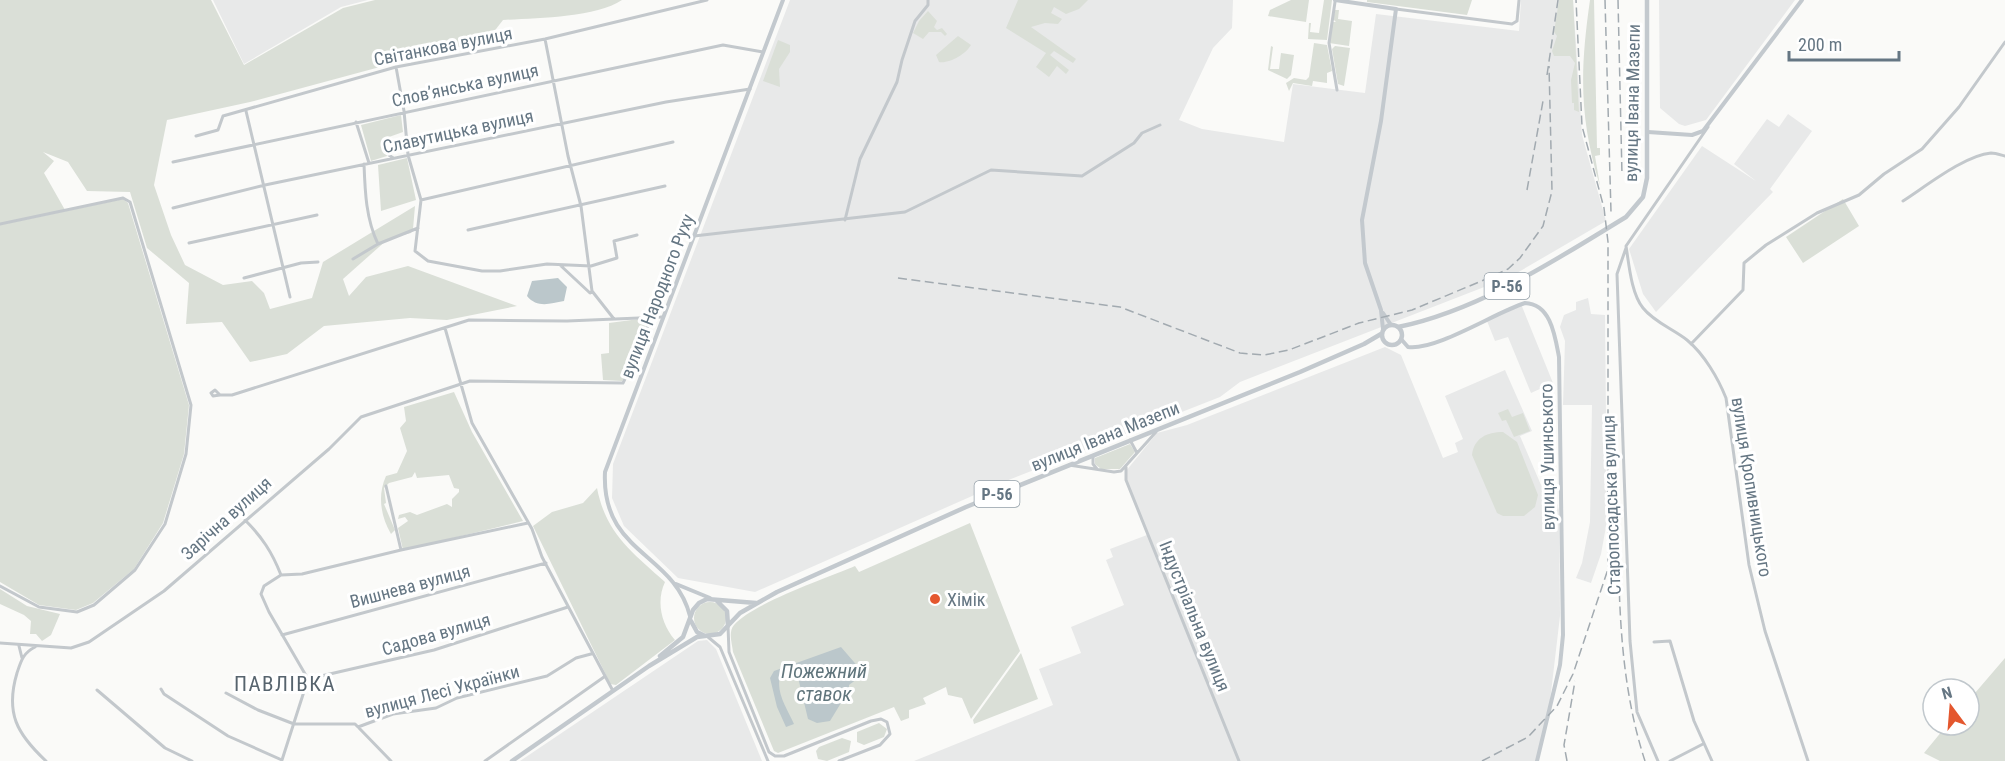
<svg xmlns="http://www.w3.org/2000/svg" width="2005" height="761" font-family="'Roboto Condensed',sans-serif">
  <rect width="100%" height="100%" fill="#fafaf8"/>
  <!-- built -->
  <path fill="#e8e9e9" d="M213,0H368L341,7L244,64Z
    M790,0H1233L1232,28L1213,48L1179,120L1202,129L1284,142L1293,84L1365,93L1376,14L1519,31L1521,0H1573L1582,135L1606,221L1510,277L1240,382L1220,397L1006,481L755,592L678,578L624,526L612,498L613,464Z
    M1659,0H1795L1706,120L1685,126L1679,124L1660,108Z
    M1788,114L1812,131L1770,189L1773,192L1656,312L1643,294L1629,249L1702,146L1756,181L1734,164L1767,119L1779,127Z
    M1588,298L1591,314L1605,315L1607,521L1601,554L1591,583L1576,578L1582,563L1590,522L1592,405H1563L1565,341L1560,327L1564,315L1576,310V302Z
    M1521,304L1553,383L1531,393L1508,337L1495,341L1487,321Z
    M1385,347L1401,355L1443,458L1458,452L1455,443L1463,439L1445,396L1505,370L1532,431L1520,436L1544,492L1553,491L1559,510L1560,616L1548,718L1537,761H914L1053,705L1039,669L1081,653L1071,627L1124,605L1106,560L1113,557L1110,549L1147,535L1126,480V471L1157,433L1187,425Z
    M707,640L716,649L762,761H520L698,641Z"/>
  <!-- green -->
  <path fill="#dadfd7" d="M0,0H211L244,65L343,8L375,0H622C595,18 536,18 503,20L486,42L439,51L250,102L167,120L154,185L171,235L185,265L223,285L252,281L264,293L270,309L312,298L323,262L415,206L413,229L411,233L388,239L343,279L349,296L366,277L408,266L517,306L447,320L410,318L324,326L287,354L250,362L222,322L186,324L189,283L147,248L130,192L87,191L68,162L43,152L54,161L44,173L65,210L0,224Z
    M1018,0H1088L1079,9L1066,14L1054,7L1051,13L1062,19L1058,24L1045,23L1031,27L1076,59L1073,63L1054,51L1050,55L1069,70L1066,74L1057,66L1049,77L1036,67L1046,53L1006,28Z
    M1291,0H1309L1306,22L1268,16L1270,10Z
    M1324,0H1332L1327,40L1308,39L1309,23H1311L1310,32L1319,33Z
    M1367,0H1472L1467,15L1367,2Z
    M1559,0H1573L1579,112L1574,110V103H1572L1571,80L1575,63L1570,56H1554L1552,51L1557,36L1554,32Z
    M1590,0H1594L1597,148H1600V155L1595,156L1600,186C1579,118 1580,70 1590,0Z
    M1335,10H1339L1338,19L1352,21L1349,46L1329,43L1332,22H1336L1333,19Z
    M928,11L937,21L934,27L937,30L942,28L947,34L945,36L941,32H929L923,39L913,33L919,21Z
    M958,36L971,45C966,54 949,64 939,62L936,55Z
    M778,40L790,45V52L779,69L780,87L763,81Z
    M1314,43L1327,45L1332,71L1327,73V83L1313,81L1312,86L1293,83L1289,91L1286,83L1294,78L1306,80L1309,77Z
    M1271,46L1273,47L1270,69H1279L1281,53L1294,55L1291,75L1287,79L1268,70Z
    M1335,46L1350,48L1344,86L1338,84L1332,49Z
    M401,115L403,132L389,137L384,142L387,156L371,161L361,125Z
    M407,158L416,200L381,211L378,165Z
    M123,199L128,203L189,405L184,454L163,523L134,569L93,603L76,610L39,605L0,582V225Z
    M1843,199L1859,226L1803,263L1786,237Z
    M639,319L648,320L625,378L622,381L603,380L601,354L609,353V323Z
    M454,392L472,432L523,521L403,550L398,528L408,521L405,517L398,519L399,515L410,512L417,515L447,504L452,507V499L459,492V489L454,488L449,475L417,478L415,472L412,477L389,483L384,488L386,503L384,504L395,530L391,534C381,517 377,496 386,476L397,473L407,451L400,428L406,421L404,407Z
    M1508,409L1512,417L1523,413L1530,431L1514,437L1506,420L1502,421L1498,413Z
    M1503,432L1517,442L1538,495L1535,507L1524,516H1503L1497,513L1472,455C1474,438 1487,432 1503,432Z
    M1130,444L1135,452L1120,469H1101L1095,464V458Z
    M597,488C606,534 632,552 665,582C656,601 661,624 675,640L616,685L610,684L605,673L533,526L552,512L583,503Z
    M970,523L1020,651L971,719L962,698L948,695L946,687L923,698L926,704L909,710V718L901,721L894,707L778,753L774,751L733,652C732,643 728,632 734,625C753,603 827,578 855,566L859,572Z
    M0,589L27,606L60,614L51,635L42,641L36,634H30L31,621L24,615L0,604Z
    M694 618a16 16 0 1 1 32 0a16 16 0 1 1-32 0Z
    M1021,653L1038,699L974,724L973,720Z
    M2005,658V761H1940L1924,753L1947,725H1969V700Z
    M879,723L887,729L884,737L864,745L857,742V732Z
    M842,738L851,741L849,752L827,761L818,759L816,751L819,747Z"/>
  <!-- water -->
  <path fill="#bbc7cb" d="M558,278L567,287L564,301C549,304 537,308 527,296L532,281Z
    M841,647L860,669L857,679L849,685V700L841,703L830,721L817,723L808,719L796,669L782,672C773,689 787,708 794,724L786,727L777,707L770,678L774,671Z"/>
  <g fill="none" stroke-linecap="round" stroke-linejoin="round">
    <!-- street -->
    <path stroke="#c3c8cc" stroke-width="3" d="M1335,2L1329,43L1337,90
      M1396,9L1512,24L1517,21L1519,0
      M545,39L568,156L581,206L592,291L614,319
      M396,67L404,111L408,155L421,200L415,251L428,261L482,271H500L547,264L591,266L617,258L614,241L637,235
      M246,111L290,297
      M356,122L369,163
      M1708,127L1626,246C1629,264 1631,293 1643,308C1654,322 1673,329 1687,340C1704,354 1718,378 1726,398L1749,565L1765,631L1808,761
      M196,136L218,130L223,116L396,67L545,39L707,0
      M393,158L389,155V143L397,140L405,141
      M173,162L723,45L763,52
      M364,164C365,192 366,219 378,244
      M421,200L673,142
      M1903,201C1925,187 1965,155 1991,153C1996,153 2001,155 2005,156
      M173,208L265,185L666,102L750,89
      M845,220L860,159L897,82L902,60L915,21L928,5V0
      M0,224L123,198L130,202L191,405L186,454L165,524L135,570L94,605L77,612L39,607L0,586
      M468,230L665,186
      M694,236L905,212L991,170L1082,176L1134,143L1142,133L1160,125
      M189,243L317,215
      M1626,248L1617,274L1630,641L1637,712L1658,761
      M353,259L378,244L418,228
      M560,265L590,293L592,291
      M244,278L301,263L318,262
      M445,328L472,423L532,529L542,557L613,691
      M1691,344L1743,290L1744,263L1766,245L1817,213L1859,195L1884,174L1922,149L1959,107L2005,42
      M220,395L213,396L211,393L215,390L220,395H232L469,320L567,321L663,317
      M1130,440L1137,453
      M1093,457V464L1097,469
      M1069,465L1114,472L1121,471L1156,432
      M1126,467V480L1239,761
      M245,520C262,537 272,552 281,575
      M401,550L528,523
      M728,626L729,652L769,752L775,756H784L871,721L881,719L887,722L890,734L880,745L839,761
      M282,635L546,563
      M708,637L720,647L768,761
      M1654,642L1670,641L1694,721L1712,761
      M0,643L71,648L89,642L164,591L329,449L361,417L470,381L623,383L642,344L650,318
      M19,646L22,658
      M35,647C23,653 21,661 17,673C5,713 17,734 46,761
      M308,679L269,612L261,594L264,586L281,575L302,574L401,550L386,486
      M308,679L434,650L568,607
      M161,689L164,694L228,736L282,760
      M97,690L165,748L192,761
      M226,693L258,710L294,724H355L358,727L393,714L436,708L457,698L547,676L576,658L591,654
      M359,728L391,761
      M282,760L308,679
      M485,761L604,677
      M1670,761L1703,744"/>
    <!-- secondary -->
    <path stroke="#c3c9ce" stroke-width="4" d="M1335,0L1396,9L1381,121L1362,220L1365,263L1381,310L1383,329
      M1648,132L1692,135L1703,131L1802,0
      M1383,313L1391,325
      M1401,339L1408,347C1436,351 1496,312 1525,303C1551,304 1555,336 1559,357L1563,635L1560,665L1537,761
      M676,584L710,598
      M690,616C674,552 601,554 605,472L783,0"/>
    <!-- primary -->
    <path stroke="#c3c9ce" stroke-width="4.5" d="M1382 335a10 10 0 1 1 20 0a10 10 0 1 1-20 0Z
      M1398,327C1480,310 1555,260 1626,217L1643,197L1647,178V0
      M717,601L727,611L728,626
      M691,621L697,632L705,636
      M660,656L683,637L693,610L699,603L707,599L756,603
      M512,761L649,666L697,637L720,634L740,613L777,592L966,507L1300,372L1364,344L1381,334"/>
    <!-- rail -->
    <path stroke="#a2aab0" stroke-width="1.5" stroke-dasharray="9 4.5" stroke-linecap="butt" d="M1605,0L1611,212
      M1618,0L1622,175
      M1547,75L1558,0
      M1527,190L1543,101
      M898,278L1120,307L1240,353L1264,355L1289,350L1359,323L1412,310L1491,277L1508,269L1520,258L1543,226L1552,191L1549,66
      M1617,458C1620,559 1613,663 1645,761
      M1482,761L1528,737L1557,706L1573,674L1608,569V242L1604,208L1582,126L1576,0
      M1567,761L1564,745L1575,681"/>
  </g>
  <!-- markers -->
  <circle fill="#e4572e" stroke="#fff" stroke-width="2" cx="935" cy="599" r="6"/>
  <g text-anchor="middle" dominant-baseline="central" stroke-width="6" stroke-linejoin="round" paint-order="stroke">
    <!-- shield labels -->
    <g fill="#fff" stroke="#939fa8" stroke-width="1.5">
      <rect x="1484.5" y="273" width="45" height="26" rx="4.5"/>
      <rect x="974.5" y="481" width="45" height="26" rx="4.5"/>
    </g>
    <g font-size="16" font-weight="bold" fill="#657683">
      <text x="1507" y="286">Р-56</text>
      <text x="997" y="494">Р-56</text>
    </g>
    <!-- street labels -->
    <g font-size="18" fill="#657683" stroke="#fff">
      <text transform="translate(443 46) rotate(-11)">Світанкова вулиця</text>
      <text transform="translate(465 85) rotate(-12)">Словʼянська вулиця</text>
      <text transform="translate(1632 103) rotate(-89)">вулиця Івана Мазепи</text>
      <text transform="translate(458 131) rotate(-12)">Славутицька вулиця</text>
      <text transform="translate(657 296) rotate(-69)">вулиця Народного Руху</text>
      <text transform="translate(1105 436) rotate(-22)">вулиця Івана Мазепи</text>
      <text transform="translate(1547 457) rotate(-91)">вулиця Ушинського</text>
      <text transform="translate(1752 487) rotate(81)">вулиця Кропивницького</text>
      <text transform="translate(1611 505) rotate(-92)">Старопосадська вулиця</text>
      <text transform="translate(226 518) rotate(-42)">Зарічна вулиця</text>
      <text transform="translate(410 586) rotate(-15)">Вишнева вулиця</text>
      <text transform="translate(1195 616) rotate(68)">Індустріальна вулиця</text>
      <text transform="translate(436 634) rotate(-16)">Садова вулиця</text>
      <text transform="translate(442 691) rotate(-15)">вулиця Лесі Українки</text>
    </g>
    <!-- poi labels -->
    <g font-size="18" fill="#657683" stroke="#fff" text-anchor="start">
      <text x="947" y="599">Хімік</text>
    </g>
    <!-- water labels -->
    <g font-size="20" font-style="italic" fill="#60757c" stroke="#fff">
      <text x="824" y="671">Пожежний<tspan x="824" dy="23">ставок</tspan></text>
    </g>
    <!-- quarter labels -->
    <g font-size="21" letter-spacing="1.5" fill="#57646e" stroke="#fff">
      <text x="285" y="684">ПАВЛІВКА</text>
    </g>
  </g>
  <!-- north arrow -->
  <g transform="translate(1951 707) rotate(344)"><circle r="28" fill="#ffffff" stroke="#c1c8cd" stroke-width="1.5"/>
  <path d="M0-4.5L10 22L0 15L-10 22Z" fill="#e4572e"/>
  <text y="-9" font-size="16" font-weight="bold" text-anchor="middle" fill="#657683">N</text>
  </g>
  <!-- scale -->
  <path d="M1789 51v9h110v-9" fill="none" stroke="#657683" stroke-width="3"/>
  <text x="1798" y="51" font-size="18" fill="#657683" stroke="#ffffff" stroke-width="4.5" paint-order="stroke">200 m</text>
</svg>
